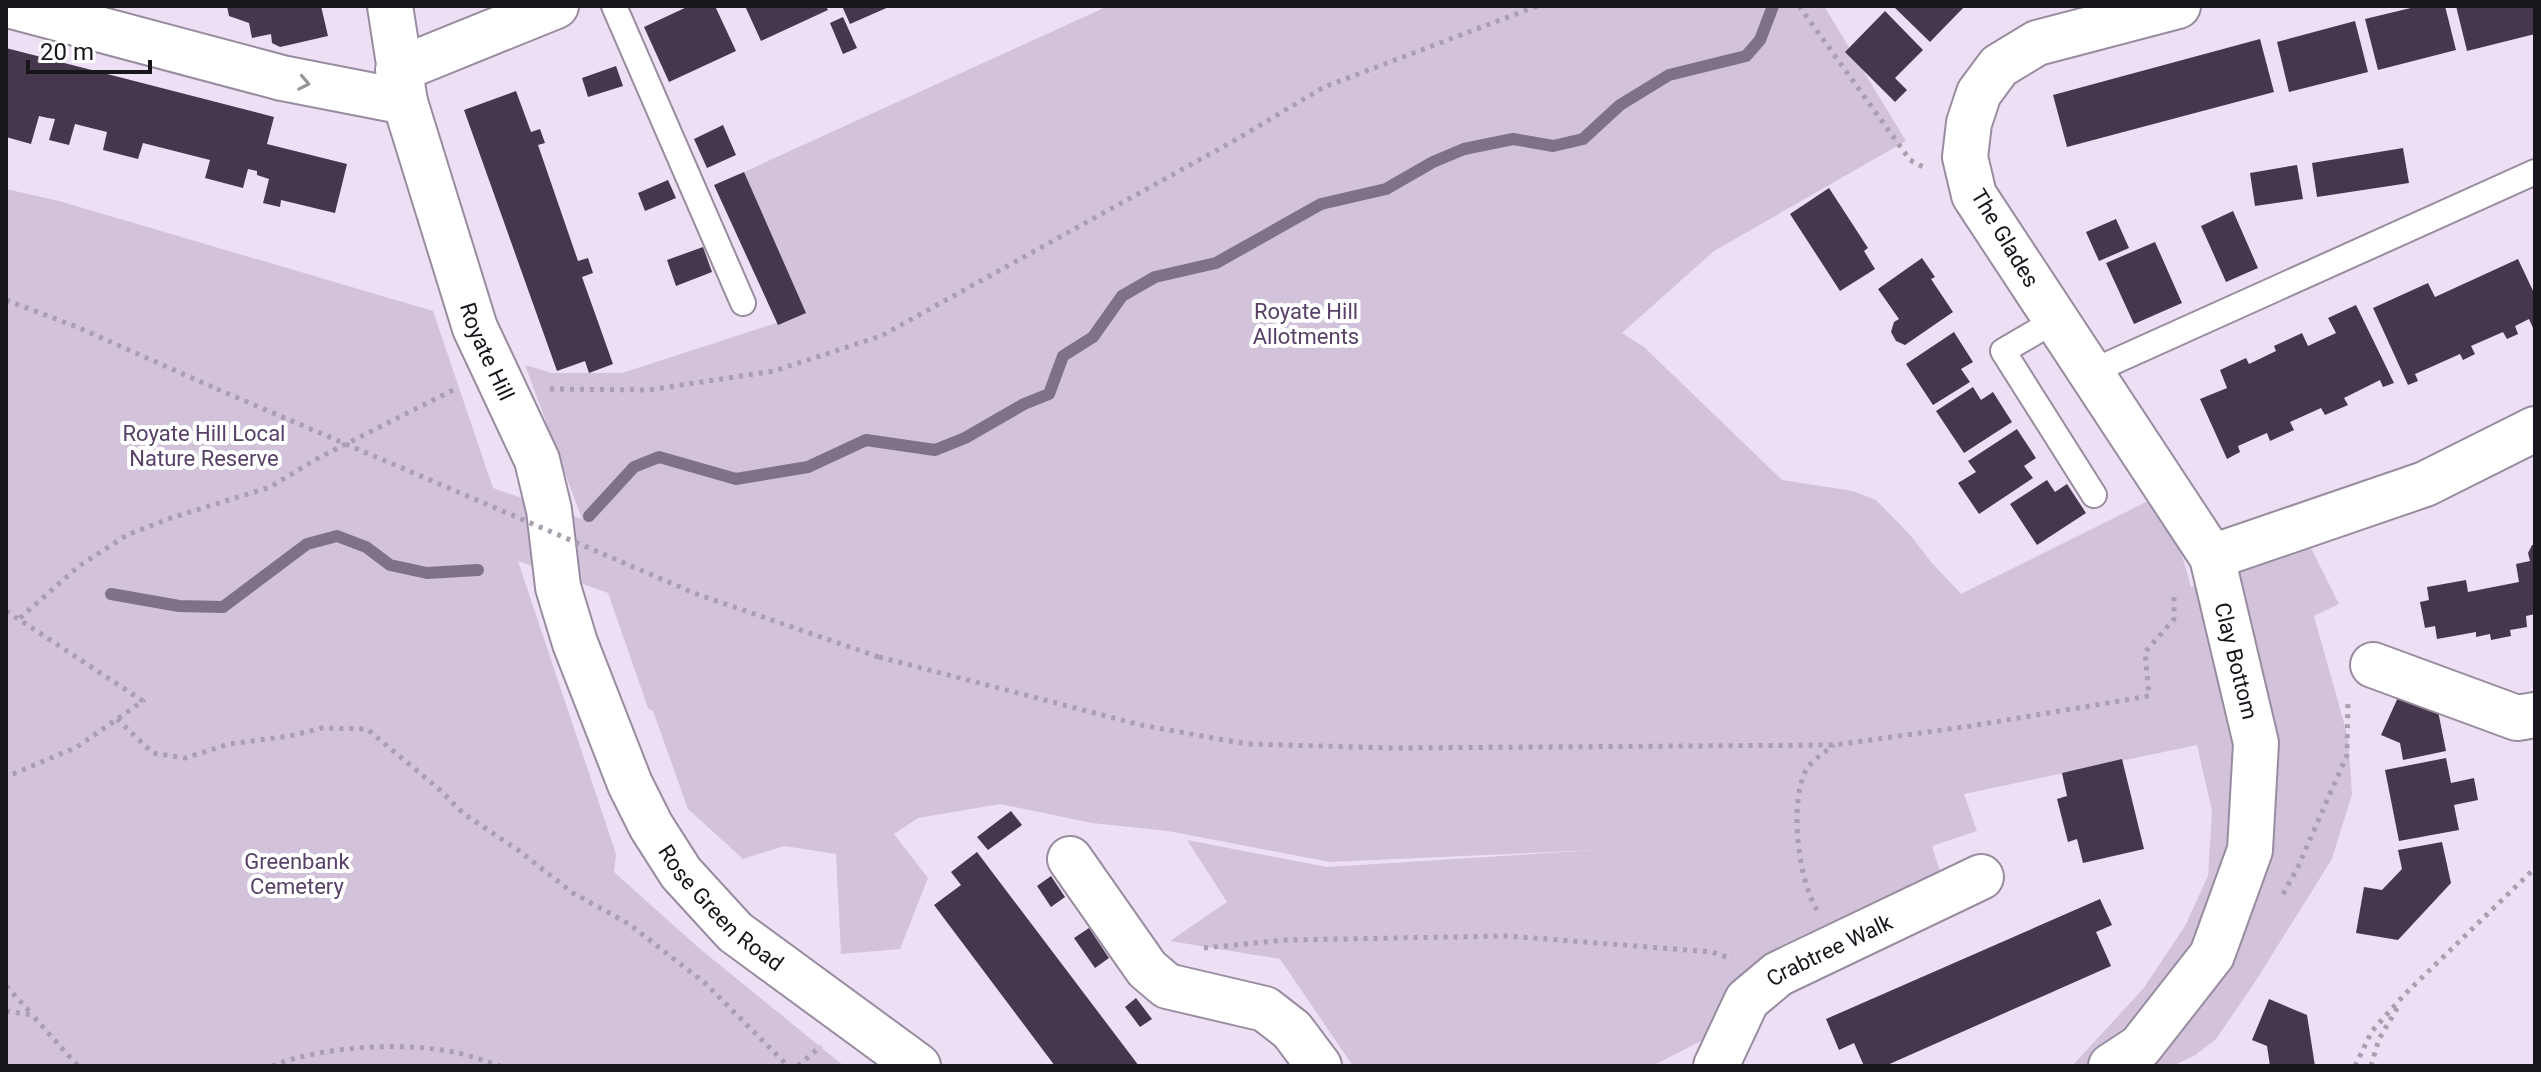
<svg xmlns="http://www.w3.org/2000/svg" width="2541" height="1072" font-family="Roboto,sans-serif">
  <rect width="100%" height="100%" fill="#ede0f5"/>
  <!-- green -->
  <path fill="#d2c3db" d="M1108,6H1824L1906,141L1714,251L1622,333L1644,347L1782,480L1853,491L1876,500L1911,536L1932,563L1961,594L2148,501C2155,512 2163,522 2170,532C2181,547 2186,569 2191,587L2307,540L2339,604L2314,616L2348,737L2352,794L2332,859L2255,982L2216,1039L2194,1056L2172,1066H2072L2143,989L2185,926L2208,876L2212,811L2197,745L1964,794L1977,831L1932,846L1944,885L1709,1037L1652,1066H1353L1280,959L1170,941L1227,902L1187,840L1327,867L1597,850L1330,862L1168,831L1092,823L1000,804L918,818L894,834L928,878L900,949L841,954L836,854L784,846L743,859L688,809L653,711L648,708L608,593L518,561L616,854L614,872L699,948L844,1066H6V189L59,201L433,311L493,488L582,519L525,365L552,373H622L804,314L744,172Z"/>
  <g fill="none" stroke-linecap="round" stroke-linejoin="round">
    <!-- stream -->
    <path stroke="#7e7286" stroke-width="12" d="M589,516L634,467L659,457L736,479L808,467L866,440L935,450L965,438L1024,404L1049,394L1063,356L1093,337L1122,296L1155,277L1216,263L1321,204L1386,189L1433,162L1464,149L1513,139L1553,146L1583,139L1620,105L1669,75L1746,56L1760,40L1773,6
      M111,594L179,606L223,607L307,544L337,536L366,547L390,565L427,573L478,570"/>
  </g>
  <!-- building -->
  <path fill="#45384d" d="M227,6H321L328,36L280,47L272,43L271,34L252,38L249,23L229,16Z
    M689,6H715L736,51L669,82L644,27Z
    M745,6H826L828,10L761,41Z
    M842,6H891L850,24Z
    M1893,6H1965L1930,42Z
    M2419,6H2445L2456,50L2378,70L2365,19Z
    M2456,6H2535V34L2467,51Z
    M1885,11L1923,50L1895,78L1907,90L1895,102L1845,52Z
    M843,17L857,48L843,54L830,23Z
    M2355,21L2368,72L2289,92L2277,42Z
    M2260,39L2274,92L2067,147L2053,95Z
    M6,48L274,117L267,144L347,164L335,213L281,200L280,207L263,203L269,179L257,175V171L248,169L243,188L205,178L210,160L143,143L138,159L103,150L107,132L75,124L69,145L49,140L55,119L48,118L39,116L31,144L6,137Z
    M616,66L623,86L588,97L582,78Z
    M516,91L531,132L540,129L545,143L538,145L578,261L588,258L593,273L582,277L613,364L589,373L585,361L557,371L464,110Z
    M723,125L736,155L707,168L694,139Z
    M2403,148L2409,183L2317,197L2312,163Z
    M2297,165L2303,199L2255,206L2250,173Z
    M744,172L806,313L778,325L714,185Z
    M668,180L676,198L645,211L638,193Z
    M1829,188L1868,248L1864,251L1875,269L1840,291L1790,214Z
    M2233,211L2258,268L2226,282L2201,226Z
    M2116,219L2129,248L2099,261L2086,232Z
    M2155,242L2182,303L2134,324L2106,263Z
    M703,247L712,272L676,286L667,260Z
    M1922,258L1935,277L1931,279L1953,312L1905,345L1896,341L1891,332L1894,322L1899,319L1878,289Z
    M2518,259L2535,295V326L2533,328L2529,319L2515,326L2518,334L2507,339L2503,332L2471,346L2475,354L2463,360L2460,354L2431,367L2415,374L2418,381L2408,385L2373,308L2428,283L2435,297Z
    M2356,305L2394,383L2383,387L2380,380L2344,398L2348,405L2325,415L2321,408L2290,422L2294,430L2270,441L2267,433L2238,446L2240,452L2227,459L2200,399L2227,388L2220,370L2246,358L2249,364L2276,351L2274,346L2302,333L2308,346L2336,333L2328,318Z
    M1954,332L1973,362L1961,369L1970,382L1933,405L1906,364Z
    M1973,387L1981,400L1993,392L2012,422L1964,453L1936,411Z
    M2017,429L2036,458L2024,466L2033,478L1979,514L1958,483L1976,472L1968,461Z
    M2047,480L2055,492L2067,484L2086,513L2037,545L2010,504Z
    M2532,545H2535V614L2526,616L2527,627L2510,630L2511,636L2491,640L2490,634L2476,637V632L2437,639L2435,626L2425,628L2420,602L2429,600L2427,587L2466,580L2468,592L2519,582L2516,564L2530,561L2528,553Z
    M2400,693L2438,711L2446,751L2403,760L2400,743L2381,735Z
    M2446,758L2451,783L2474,778L2478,800L2454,805L2459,830L2399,841L2385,770Z
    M2122,759L2144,849L2083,863L2077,839L2068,842L2057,799L2067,796L2062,773Z
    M1011,811L1022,825L988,850L977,837Z
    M2442,842L2451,883L2398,940L2356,933L2364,887L2382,890L2402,869L2398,850Z
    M977,852L1139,1066H1055L934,905L961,885L951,872Z
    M1051,876L1065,897L1051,907L1037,886Z
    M2100,899L2112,925L2096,932L2111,966L1885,1066H1864L1854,1043L1839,1050L1826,1019Z
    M1089,928L1109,958L1095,968L1074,938Z
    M1136,998L1152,1019L1140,1027L1125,1007Z
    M2269,999L2307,1015L2315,1066H2270L2267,1046L2252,1040Z"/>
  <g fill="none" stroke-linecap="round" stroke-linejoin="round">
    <defs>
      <path id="lane" d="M614,6L743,303
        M2056,320L2003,351L2094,495
        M2091,372L2535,172"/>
      <g id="street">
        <path d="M12,6L282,78L405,102"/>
        <path d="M398,70L556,6"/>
        <path d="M2212,557L2425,484L2535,429"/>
        <path d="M2373,665L2517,718L2535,715"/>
        <path d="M1070,859L1147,969L1167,986L1265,1009L1292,1030L1319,1066"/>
        <path id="s1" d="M1716,1066L1747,1000L1778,974L1981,877"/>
        <path d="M2111,1066L2140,1047L2212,955L2250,850L2256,743L2212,557L1974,195L1965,157L1969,123L1979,93L1999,66L2037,43L2178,6"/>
      </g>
      <g id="secondary">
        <path id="s2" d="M390,6L405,102L475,328L537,460L549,510L558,587L575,643L630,784L651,826L681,873L735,932L918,1066"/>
      </g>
    </defs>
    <!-- lane casing -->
    <use href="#lane" stroke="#988ca0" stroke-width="28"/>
    <!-- street casing -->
    <use href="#street" stroke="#988ca0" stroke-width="48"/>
    <!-- secondary casing -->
    <use href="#secondary" stroke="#988ca0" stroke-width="48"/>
    <!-- path -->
    <path stroke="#a99fb0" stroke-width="5" stroke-dasharray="4 6" stroke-linecap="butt" d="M1799,6L1910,160L1925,168
      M6,300L77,327L217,389
      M550,389L649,390L774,371L881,336L1237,139L1324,87L1537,6
      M6,611L143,701L77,747L6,777
      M20,618L79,566L127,535L168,519L270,487L320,457L457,388
      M879,657L1141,725L1247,744L1392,748L1834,745L1971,726L2149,696L2145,652L2174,619V593
      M117,719L153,753L185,758L229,744L290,736L322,728L367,729L440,790L464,814L518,850L573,893L629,924L705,983L788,1066
      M2283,894L2297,869L2347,755L2348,698
      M1817,910C1798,879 1789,803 1806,770C1811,761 1825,752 1834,745
      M1204,948L1285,940L1508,936L1712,952L1732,959
      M6,986L32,1014
      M6,1011L32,1015L78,1066
      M272,1066C321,1046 406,1041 458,1053C472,1056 486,1062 500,1066
      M798,1066L821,1046
      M2355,1066L2372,1031L2405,994L2535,868
      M2371,1066L2379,1039L2399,1005"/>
    <!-- lane -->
    <use href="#lane" stroke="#fff" stroke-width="24"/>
    <!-- street -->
    <use href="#street" stroke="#fff" stroke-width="44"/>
    <!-- secondary -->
    <use href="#secondary" stroke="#fff" stroke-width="44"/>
    <!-- path-bridge -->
    <path stroke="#a99fb0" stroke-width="5" stroke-dasharray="4 6" stroke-linecap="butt" d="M217,389L699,595L879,657"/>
  </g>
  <!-- one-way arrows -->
  <defs><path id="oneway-chevron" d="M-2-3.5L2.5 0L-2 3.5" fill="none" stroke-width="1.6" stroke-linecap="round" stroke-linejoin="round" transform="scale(2)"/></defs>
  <use stroke="#989699" href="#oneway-chevron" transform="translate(304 83) rotate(11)"/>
  <g text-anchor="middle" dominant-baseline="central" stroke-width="8" stroke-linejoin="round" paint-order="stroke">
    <!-- street labels -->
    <g font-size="22" fill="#19151c" stroke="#fff">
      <text transform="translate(2005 238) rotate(59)">The Glades</text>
      <text stroke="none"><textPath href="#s2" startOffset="360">Royate Hill</textPath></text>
      <text transform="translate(2236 661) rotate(76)">Clay Bottom</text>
      <text stroke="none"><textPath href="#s2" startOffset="974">Rose Green Road</textPath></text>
      <text stroke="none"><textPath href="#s1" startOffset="170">Crabtree Walk</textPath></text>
    </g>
    <!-- park labels -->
    <g font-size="22" fill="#594067" stroke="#fff">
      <text x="1306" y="311">Royate Hill<tspan x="1306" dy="25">Allotments</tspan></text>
      <text x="204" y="433">Royate Hill Local<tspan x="204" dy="25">Nature Reserve</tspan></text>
      <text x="297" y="861">Greenbank<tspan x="297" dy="25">Cemetery</tspan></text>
    </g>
  </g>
  <!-- border -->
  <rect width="2541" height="1072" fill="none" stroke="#19151c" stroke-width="16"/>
  <!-- scale -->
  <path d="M28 60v12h122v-12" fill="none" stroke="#19151c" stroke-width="4"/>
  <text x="40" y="60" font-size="24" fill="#19151c" stroke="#ffffff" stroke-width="6" paint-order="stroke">20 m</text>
</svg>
